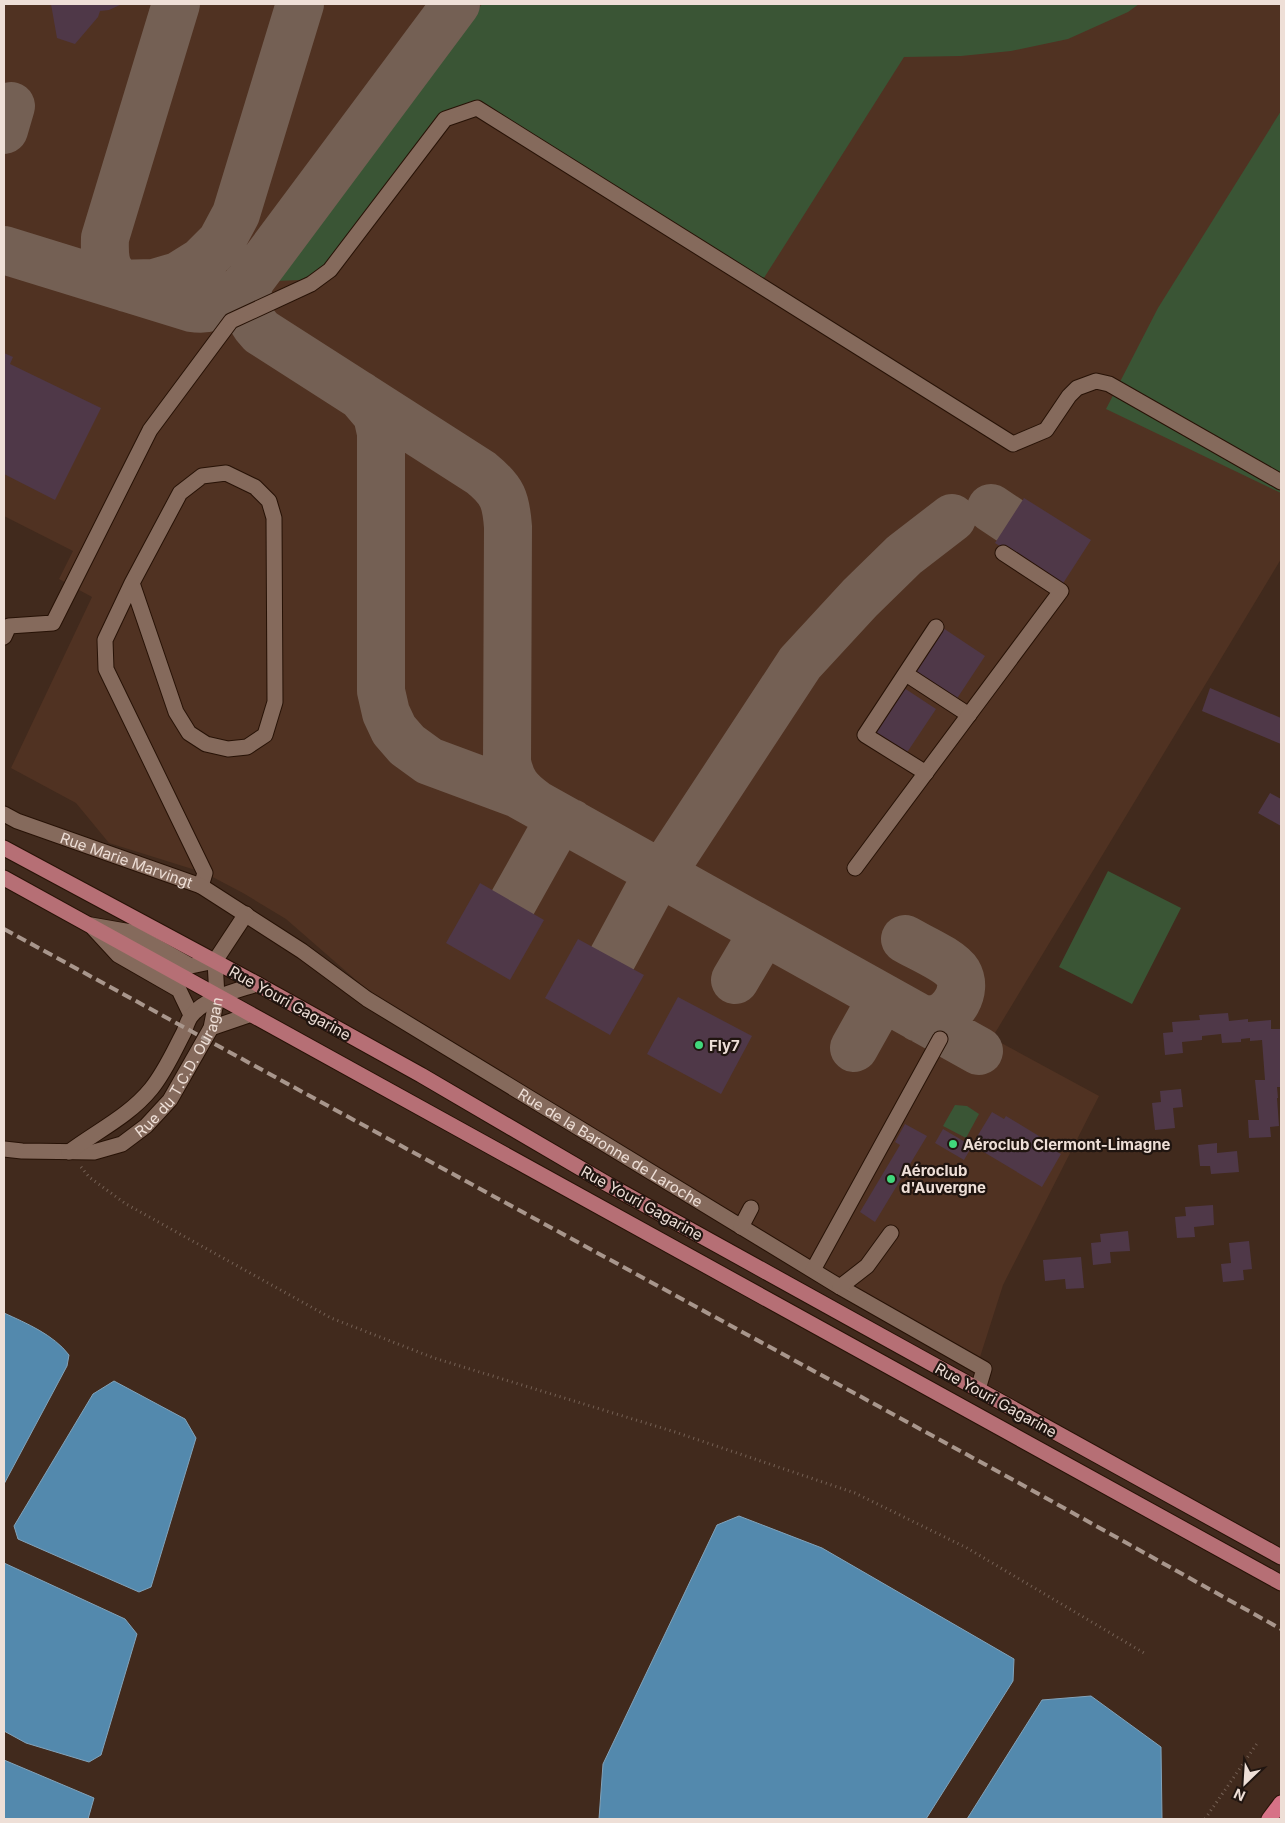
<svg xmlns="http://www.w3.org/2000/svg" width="1285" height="1823" font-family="Inter,sans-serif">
  <rect width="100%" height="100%" fill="#412a1d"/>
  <!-- built -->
  <path fill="#503222" d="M4,4H1281V559L992,1038L1099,1096L1003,1285L980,1357L843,1280L372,994L286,919L243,893L205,873L109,843L76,803L11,768L92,597L59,579L73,551L4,516Z"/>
  <!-- green -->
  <path fill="#3a5535" d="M482,4H1139L1128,12L1068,39L1011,51L961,56L904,57L757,289L463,107L327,279L275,281Z
    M1281,111V493L1106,409L1158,308Z
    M1108,871L1181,908L1132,1004L1059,967Z
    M955,1105L967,1106L979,1114L966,1138L943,1126Z"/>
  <!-- water -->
  <path fill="#5389ad" stroke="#82a3ba" d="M4,1313C26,1323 54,1335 69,1355L67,1366L4,1484Z
    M114,1381L185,1419L196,1438L151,1587L139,1592L18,1539L14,1526L93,1394Z
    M739,1516L822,1548L1014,1659L1013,1681L926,1819H599L603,1764L717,1525Z
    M4,1563L125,1619L137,1634L101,1755L89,1762L26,1743L4,1731Z
    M1091,1696L1161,1747L1162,1819H967L1042,1700Z
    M4,1760L94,1798L88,1819H4Z"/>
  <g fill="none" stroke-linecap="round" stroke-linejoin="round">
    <!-- taxiway -->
    <path stroke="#746054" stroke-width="48" d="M456,4L249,282C246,304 244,314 261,332L481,473C503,491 506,500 508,527L507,762C511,782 518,791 535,803
      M4,130L11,106
      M4,250L192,308C216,312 233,299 249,282
      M114,284L154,283L178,276L202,261L221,242L236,214L300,4
      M126,288C106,272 104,263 105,238L176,4
      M360,395L377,415L381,433V691L386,713L394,730L407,745L429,761L518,794L979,1051
      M991,508L1009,520
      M647,866L660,868L670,861L800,663L860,598L904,555L952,518
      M513,902L555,827L562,823H571
      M905,939C918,947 950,960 958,973C968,990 953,1016 934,1019C930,1020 924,1019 919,1018
      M613,957L653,883L654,874L647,866
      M735,980L758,941V932L753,925
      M854,1048L877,1007V999L873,992"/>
  </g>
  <!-- building -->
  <path fill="#4f3848" d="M51,4H122L109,10L100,11L98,17L75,44L57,38Z
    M4,353L13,357L10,364L101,408L55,500L4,474Z
    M1024,498L1091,540L1062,585L995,543Z
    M940,626L985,656L956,700L911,671Z
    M901,686L936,709L906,754L872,732Z
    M1210,688L1281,718V744L1202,711Z
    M1270,793L1281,799V826L1258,813Z
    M480,883L544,920L510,980L446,943Z
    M578,939L644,975L610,1035L545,998Z
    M678,997L752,1036L721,1094L647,1054Z
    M1228,1013L1229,1021L1248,1019V1022L1271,1020V1029H1280L1281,1087H1277L1278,1098H1277L1279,1126L1270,1127L1271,1137L1249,1138L1248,1120H1259L1255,1080H1265L1262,1040L1250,1041V1038L1241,1039V1042L1222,1043L1221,1034L1202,1036V1040L1182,1042L1183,1053L1165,1055L1163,1033L1173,1032L1172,1022L1200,1020L1199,1015Z
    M1181,1089L1183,1107L1173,1108L1175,1128L1155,1130L1152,1103L1161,1102L1160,1091Z
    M992,1112L1004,1119L1006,1116L1052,1144L1050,1147L1061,1154L1042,1187L972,1145Z
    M905,1124L927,1136L875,1222L860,1212L900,1145L895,1142Z
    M943,1129L972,1146L964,1160L935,1143Z
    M1217,1143V1153L1237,1151L1239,1172L1211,1174L1210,1166H1200L1198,1145Z
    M1213,1205L1214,1225L1194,1227L1195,1237L1177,1238L1175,1217L1186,1216L1185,1207Z
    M1128,1231L1130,1251L1110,1252L1111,1263L1093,1265L1091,1243L1101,1242L1100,1234Z
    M1249,1241L1252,1269L1243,1270L1244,1280L1223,1282L1221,1264L1231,1263L1229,1243Z
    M1081,1257L1084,1288L1066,1289L1065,1279L1045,1281L1043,1260Z"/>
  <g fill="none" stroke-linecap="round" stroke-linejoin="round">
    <defs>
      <g id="minor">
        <path d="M132,583L176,712L189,733L206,744L228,749L247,747L265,735L275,702L274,518L269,501L255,487L226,473L202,476L180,493L132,583L105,640L106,669L205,873L201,886"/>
        <path d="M4,637L9,626L53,623L150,430L231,321L311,284L330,270L445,119L477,108L1013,444L1046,430L1069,396L1077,388L1096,381L1109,384L1281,482"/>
        <path d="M906,674L969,715"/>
        <path d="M926,773L865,735L936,627"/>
        <path id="s1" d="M4,814L17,821L201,886L302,951L367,999L840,1287L984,1369L978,1389"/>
        <path d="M855,868L1061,591L1003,553"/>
        <path d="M91,925L131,932L191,966L215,961"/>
        <path d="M94,929L118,955L179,990L191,1015"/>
        <path d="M211,1028L249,1015"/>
        <path id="s2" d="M4,1149L22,1151L94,1152L122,1144L146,1126L170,1100L211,1028L217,997L215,961L246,914"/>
        <path d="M69,1152C97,1131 129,1116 151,1089C165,1072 174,1051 184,1032C186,1027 188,1019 192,1015C207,997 236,991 257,984"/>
        <path d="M741,1227L751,1208"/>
        <path d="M813,1270L940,1039"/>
        <path d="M840,1287L867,1266L891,1233"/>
      </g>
      <path id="major" d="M4,848L257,984L421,1075L609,1185L1281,1557
        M4,878L1281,1583"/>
      <path id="highway" d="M1269,1819L1281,1803"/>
    </defs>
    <!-- minor casing -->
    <use href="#minor" stroke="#271206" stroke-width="17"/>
    <!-- major casing -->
    <use href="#major" stroke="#271206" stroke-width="17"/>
    <!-- highway casing -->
    <use href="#highway" stroke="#271206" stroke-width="17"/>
    <!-- path -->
    <path stroke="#756155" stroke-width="3" stroke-dasharray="1 4" stroke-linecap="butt" d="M81,1167L89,1177L126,1204L331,1318L434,1358L675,1432L855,1493L967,1548L1144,1653
      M1205,1819L1258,1742"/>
    <!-- minor -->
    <use href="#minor" stroke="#856a5c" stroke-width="15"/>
    <!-- major -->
    <use href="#major" stroke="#b66f75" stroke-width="15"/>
    <!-- highway -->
    <use href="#highway" stroke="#d77286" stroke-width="15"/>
    <!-- rail -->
    <path stroke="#a8968c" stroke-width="4" stroke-dasharray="10 5" stroke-linecap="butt" d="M4,929L1019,1483L1281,1629"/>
  </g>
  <!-- markers -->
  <g fill="#41d77c" stroke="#201510" stroke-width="2">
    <circle cx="699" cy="1045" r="5"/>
    <circle cx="953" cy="1144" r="5"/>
    <circle cx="891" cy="1179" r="5"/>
  </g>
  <g text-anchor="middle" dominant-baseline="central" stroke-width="4.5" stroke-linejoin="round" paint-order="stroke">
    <!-- street labels -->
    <g font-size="15" fill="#eedfd7" stroke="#201510">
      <text stroke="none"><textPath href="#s1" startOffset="131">Rue Marie Marvingt</textPath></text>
      <text transform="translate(290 1003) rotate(29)">Rue Youri Gagarine</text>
      <text stroke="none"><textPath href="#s2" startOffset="218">Rue du T.C.D. Ouragan</textPath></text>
      <text stroke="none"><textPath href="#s1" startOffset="696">Rue de la Baronne de Laroche</textPath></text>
      <text transform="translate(642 1203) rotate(29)">Rue Youri Gagarine</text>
      <text transform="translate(996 1400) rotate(29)">Rue Youri Gagarine</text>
    </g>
    <!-- poi labels -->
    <g font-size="15" font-weight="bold" fill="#eedfd7" stroke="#201510" text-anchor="start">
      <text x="709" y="1045">Fly7</text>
      <text x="963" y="1144">Aéroclub Clermont-Limagne</text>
      <text x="901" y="1170">Aéroclub<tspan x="901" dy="17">d'Auvergne</tspan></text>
    </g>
  </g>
  <!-- border -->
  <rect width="1285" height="1823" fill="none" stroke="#eedfd7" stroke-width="10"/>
  <!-- north arrow -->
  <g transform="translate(1245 1783) rotate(205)" stroke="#201510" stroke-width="4" paint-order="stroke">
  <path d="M0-4L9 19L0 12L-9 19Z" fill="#eedfd7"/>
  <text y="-8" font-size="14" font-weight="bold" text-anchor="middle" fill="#eedfd7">N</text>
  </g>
</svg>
